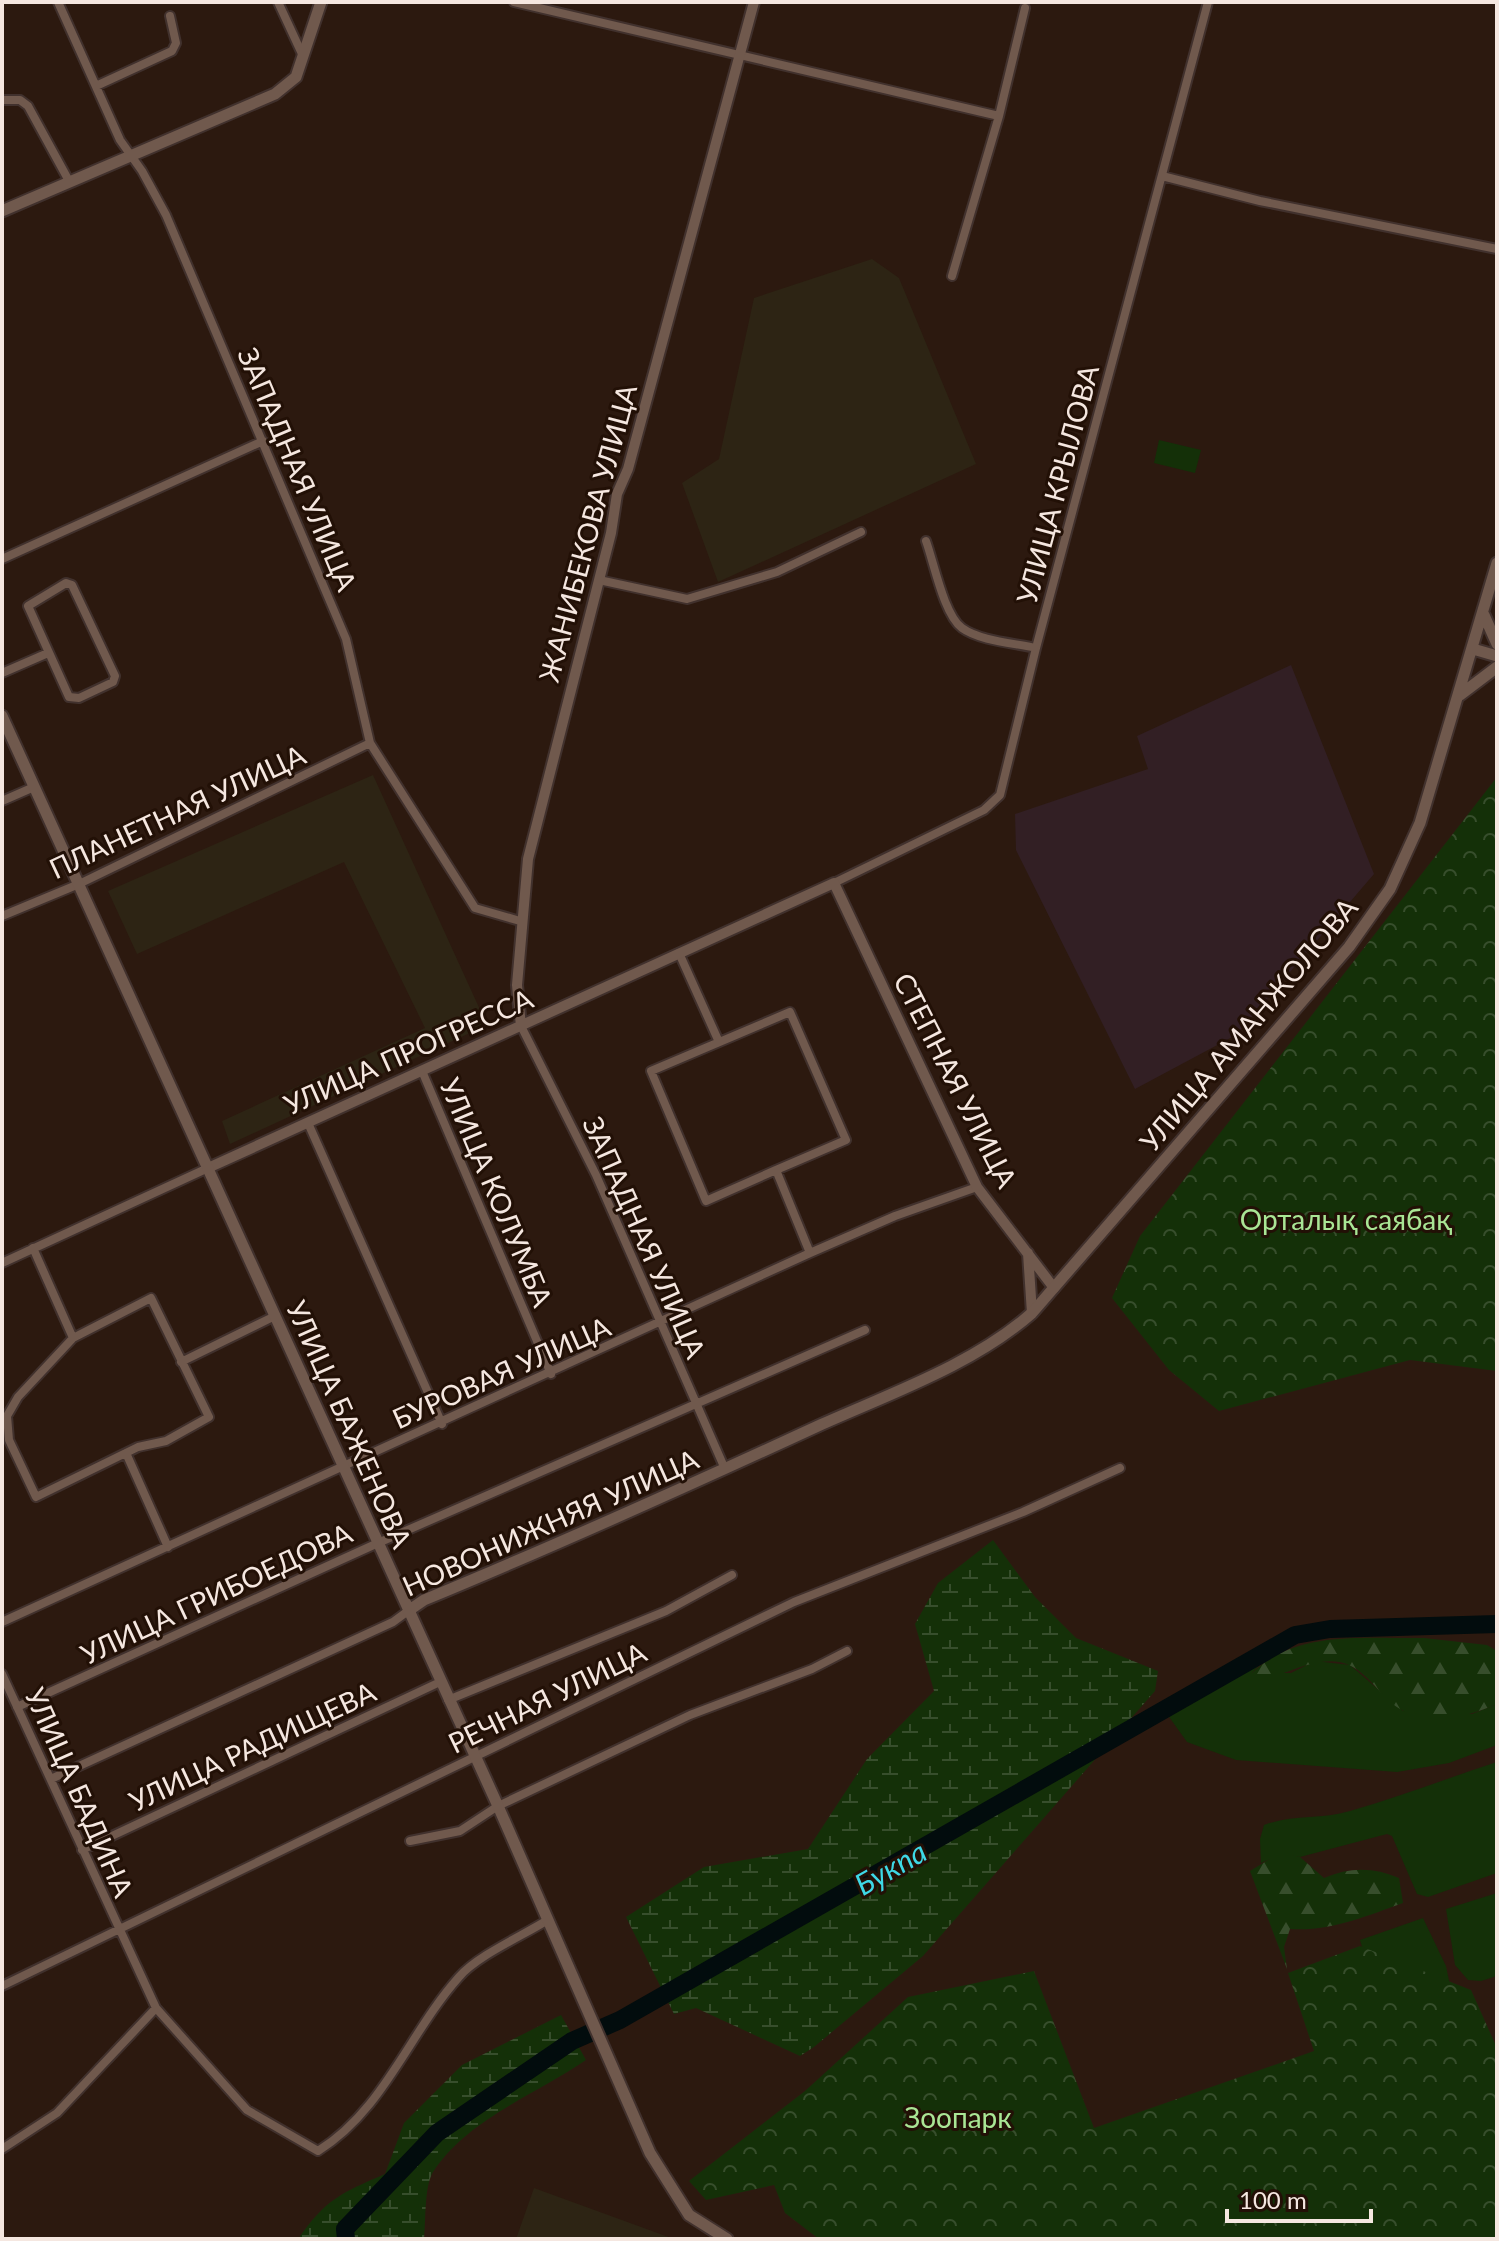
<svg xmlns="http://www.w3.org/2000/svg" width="1499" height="2241" font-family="Lato,sans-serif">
  <defs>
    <pattern id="forest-firs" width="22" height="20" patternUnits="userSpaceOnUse" patternTransform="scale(2)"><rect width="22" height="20" fill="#143008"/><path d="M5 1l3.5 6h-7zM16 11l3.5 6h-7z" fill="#374e2c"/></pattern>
    <pattern id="wetland-marsh" width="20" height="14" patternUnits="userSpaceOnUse" patternTransform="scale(2)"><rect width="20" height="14" fill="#143008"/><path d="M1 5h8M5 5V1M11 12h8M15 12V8" fill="none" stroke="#374e2c"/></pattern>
    <pattern id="park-crowns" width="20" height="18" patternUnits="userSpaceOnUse" patternTransform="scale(2)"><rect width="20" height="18" fill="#143008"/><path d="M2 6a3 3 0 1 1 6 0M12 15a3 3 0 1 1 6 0" fill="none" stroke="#374e2c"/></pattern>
  </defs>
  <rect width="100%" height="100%" fill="#2c190f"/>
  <!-- education -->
  <path fill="#2d2414" d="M872,259L899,278L976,464L718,582L682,483L719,459L754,298Z
    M373,775L487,1025L230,1144L222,1121L425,1028L344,862L137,954L108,891Z
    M534,2188L674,2239H516Z"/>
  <!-- medical -->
  <path fill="#321f24" d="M1291,665L1374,874L1236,1035L1135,1089L1016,850L1015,814L1148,769L1137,736Z"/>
  <!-- green -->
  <path fill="#143008" d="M1159,440L1201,450L1195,473L1154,463Z
    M1315,1661L1350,1665L1403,1711L1472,1714L1497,1704V1745L1449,1763L1397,1772L1236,1760L1187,1742L1167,1714L1262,1662L1252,1673H1291Z
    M1497,1762V1873L1428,1897L1417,1894L1392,1836L1387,1834L1300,1857C1285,1853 1274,1857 1261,1863L1260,1839L1264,1825C1292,1814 1321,1820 1350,1811C1399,1797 1448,1778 1497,1762Z
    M1497,1893V1976L1481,1981L1468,1980L1455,1965L1446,1909Z
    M1423,1918L1446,1966L1451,1990L1368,1968L1360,1940Z"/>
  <!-- forest -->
  <path fill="url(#forest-firs)" d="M1424,1638L1487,1645L1497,1651V1704C1469,1716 1431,1727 1402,1710C1383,1700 1371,1676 1351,1666C1323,1652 1290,1673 1263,1680L1252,1673C1297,1629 1366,1639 1424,1638Z
    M1288,1854L1300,1857L1324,1878C1349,1867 1374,1867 1399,1878L1403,1903C1367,1916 1328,1932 1290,1929L1284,1947L1287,1969L1250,1871L1273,1857Z"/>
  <!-- wetland -->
  <path fill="url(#wetland-marsh)" d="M993,1540L1035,1597L1076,1638L1158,1671L1155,1691L923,1956L814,2047L800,2056L696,2008L674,2014L626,1917L704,1867L808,1849L867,1759L934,1691L915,1624L938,1583Z
    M561,2015L586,2060C535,2095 468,2119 433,2172C424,2187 426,2221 424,2239H298C326,2199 341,2193 385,2174L404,2123L462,2065Z"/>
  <!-- park -->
  <path fill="url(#park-crowns)" d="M1497,777V1371L1410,1360L1219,1411L1169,1370L1112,1298L1140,1236Z
    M1360,1946L1471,1990L1497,2048V2239H819L785,2213L774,2185L706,2200L689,2181L805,2091L908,1997L1034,1971L1094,2128L1314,2051L1288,1973Z"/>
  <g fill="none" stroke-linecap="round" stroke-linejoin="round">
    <!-- river -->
    <path stroke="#020c0d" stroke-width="18" d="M346,2239L345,2229L437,2133L572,2041L620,2020L1295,1635L1330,1629L1497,1624"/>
    <defs>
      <path id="minor" d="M58,2L120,140L142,171L166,215L346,639L370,743L475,908L520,921
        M278,2L303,56
        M514,2L999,116
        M96,86L172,51L176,43L170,16
        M2,100H20L28,106L69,181
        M1162,176L1260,201L1497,249
        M952,276L999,116L1025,8
        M926,541C934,563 944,615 962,628C980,641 1014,643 1036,648
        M2,559L263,441
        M599,580L687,599L777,572L861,532
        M66,583L72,585L115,676L113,682L79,698L69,697L28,606Z
        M2,673L48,653
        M2,801L34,787
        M834,883L984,810L1000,795L1036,648L1208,2
        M2,916L79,884L370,743
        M679,953L719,1042
        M521,1026L596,1175L725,1469
        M422,1071L551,1374
        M308,1123L442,1424
        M776,1170L706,1201L651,1071L790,1012L846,1140L776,1170L810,1253
        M33,1248L73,1338
        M2,1263L208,1168
        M151,1298L209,1417L166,1441L138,1447L36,1497L9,1440L7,1416L18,1397L73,1338Z
        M181,1362L275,1316
        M126,1453L168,1547
        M2,1622L810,1253L895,1216L977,1187
        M2,1674L156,2008L247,2110L318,2151C384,2110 409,2033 459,1977C477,1956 522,1936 546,1921
        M448,1700L666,1611L732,1575
        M17,1707L378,1543L865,1330
        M51,1779L393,1622L408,1611
        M410,1841L460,1831L498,1806L690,1715L812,1669L847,1651
        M82,1850L440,1682
        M2,1986L794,1602L1023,1512L1120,1468
        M2,2149L57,2113L156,2008"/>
      <path id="tertiary" d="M521,1026L517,985L528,859L611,533L617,494L628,469L754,2
        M208,1168L834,883L977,1187L1054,1288
        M1028,1253L1032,1313"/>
      <path id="secondary" d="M2,211L275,94L296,77L321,2
        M1484,615L1497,644
        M1473,649L1497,656
        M1460,695L1497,667
        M2,716L498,1806L650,2153L689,2215L727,2239
        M408,1611L424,1600C557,1545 688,1486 818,1426C889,1394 973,1365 1032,1313L1349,947L1390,889L1420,823L1497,563"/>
    </defs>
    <!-- minor casing -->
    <use href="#minor" stroke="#41312d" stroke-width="12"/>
    <!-- tertiary casing -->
    <use href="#tertiary" stroke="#41312d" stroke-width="14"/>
    <!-- secondary casing -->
    <use href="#secondary" stroke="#41312d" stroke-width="15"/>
    <!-- minor -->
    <use href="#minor" stroke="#70594d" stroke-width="8"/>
    <!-- tertiary -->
    <use href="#tertiary" stroke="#70594d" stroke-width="10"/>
    <!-- secondary -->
    <use href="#secondary" stroke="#70594d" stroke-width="11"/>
  </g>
  <g text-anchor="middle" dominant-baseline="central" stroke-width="6" stroke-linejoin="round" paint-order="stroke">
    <!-- street labels -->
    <g font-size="28" fill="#f5e7e0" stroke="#221006">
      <text transform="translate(298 469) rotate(67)">ЗАПАДНАЯ УЛИЦА</text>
      <text transform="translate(1057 484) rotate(-75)">УЛИЦА КРЫЛОВА</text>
      <text transform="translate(587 533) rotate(-75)">ЖАНИБЕКОВА УЛИЦА</text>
      <text transform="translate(177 811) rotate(-25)">ПЛАНЕТНАЯ УЛИЦА</text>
      <text transform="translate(1248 1024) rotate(-50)">УЛИЦА АМАНЖОЛОВА</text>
      <text transform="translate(408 1051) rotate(-24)">УЛИЦА ПРОГРЕССА</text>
      <text transform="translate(956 1080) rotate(63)">СТЕПНАЯ УЛИЦА</text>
      <text transform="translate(497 1192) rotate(67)">УЛИЦА КОЛУМБА</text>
      <text transform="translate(645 1237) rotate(66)">ЗАПАДНАЯ УЛИЦА</text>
      <text transform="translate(501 1372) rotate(-24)">БУРОВАЯ УЛИЦА</text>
      <text transform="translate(350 1424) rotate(66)">УЛИЦА БАЖЕНОВА</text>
      <text transform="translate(550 1522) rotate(-24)">НОВОНИЖНЯЯ УЛИЦА</text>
      <text transform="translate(216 1593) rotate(-25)">УЛИЦА ГРИБОЕДОВА</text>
      <text transform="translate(547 1697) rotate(-26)">РЕЧНАЯ УЛИЦА</text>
      <text transform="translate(252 1746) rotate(-25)">УЛИЦА РАДИЩЕВА</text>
      <text transform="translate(80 1792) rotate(66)">УЛИЦА БАДИНА</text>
    </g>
    <!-- park labels -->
    <g font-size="28" fill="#a9e695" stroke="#221006">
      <text x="1346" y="1219">Орталық саябақ</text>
      <text x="958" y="2117">Зоопарк</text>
    </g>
    <!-- water labels -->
    <g font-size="30" font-style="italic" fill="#3ed8e6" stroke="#221006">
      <text transform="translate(890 1867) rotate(-30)">Букпа</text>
    </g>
  </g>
  <!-- border -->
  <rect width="1499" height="2241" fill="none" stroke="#f5e7e0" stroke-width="8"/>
  <!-- scale -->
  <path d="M1227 2209v12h144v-12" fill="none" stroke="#f5e7e0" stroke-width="4"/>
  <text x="1239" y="2209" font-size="24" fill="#f5e7e0" stroke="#221006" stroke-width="6" paint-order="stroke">100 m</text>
</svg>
